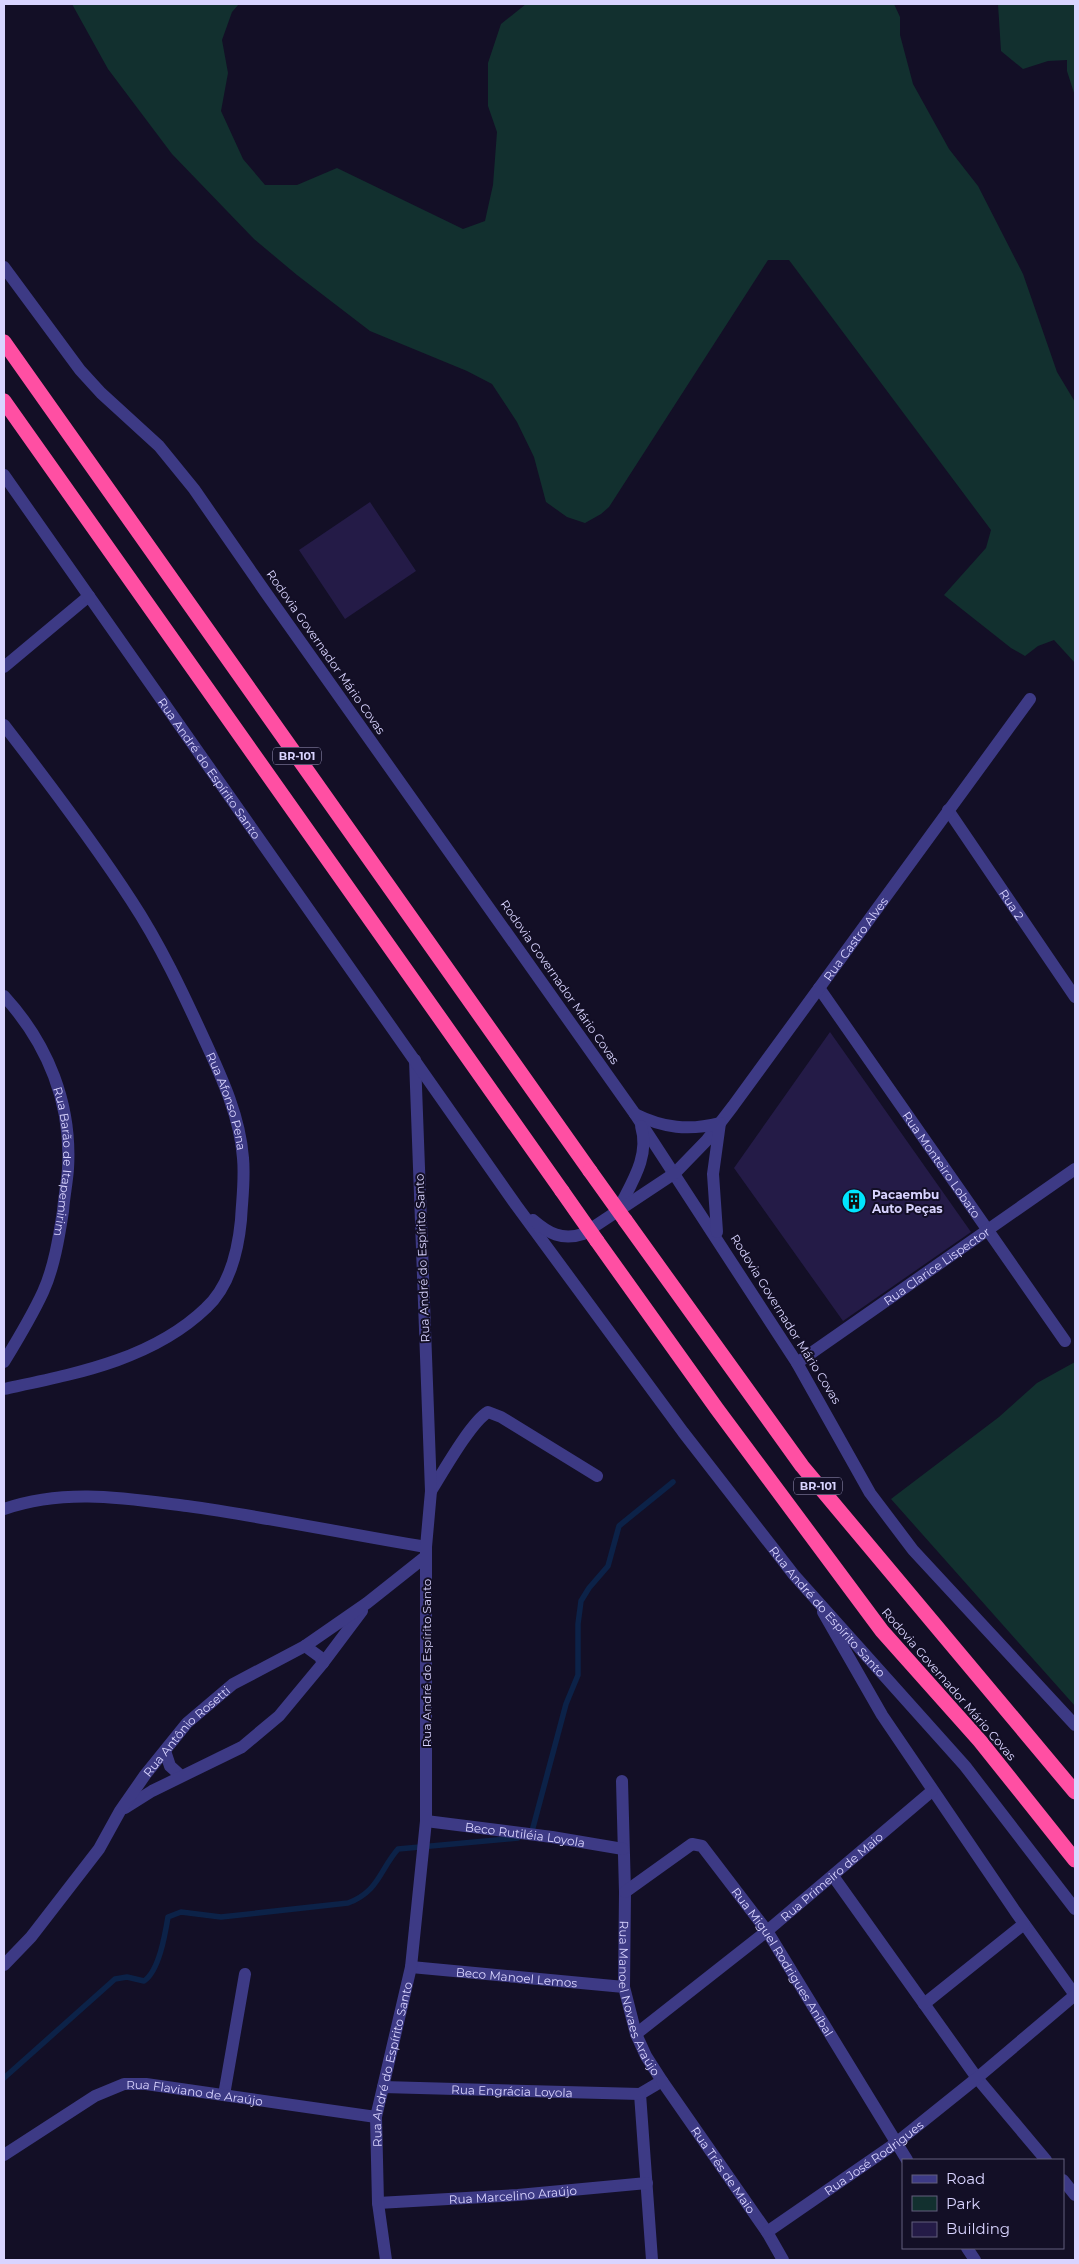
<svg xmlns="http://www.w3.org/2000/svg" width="1079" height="2264" font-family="Montserrat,sans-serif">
  <rect width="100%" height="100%" fill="#130f26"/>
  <!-- green -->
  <path fill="#12302f" d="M72,4H239L232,12L222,40L228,73L221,111L243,159L265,185H297L337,168L463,229L485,221L493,185L497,132L488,106V63L501,24L526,4H894L900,17V35L913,84L949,149L978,186L1023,274L1057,372L1075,402V663L1054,640L1038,646L1025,656L1011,648L944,595L986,548L991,530L789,260H768L609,507L601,514L585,523L567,517L546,502L534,457L517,422L492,384L467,371L370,331L297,275L254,239L172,154L108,69Z
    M998,4H1075V96L1067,71V60L1048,61L1023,69L1001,51Z
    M1075,1362V1706L891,1499L999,1417L1037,1383Z"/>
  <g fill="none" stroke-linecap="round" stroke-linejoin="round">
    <!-- stream -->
    <path stroke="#0c2248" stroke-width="5.5" d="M531,1835L566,1704L578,1675V1624L581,1601L589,1588L608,1566L619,1526L673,1482
      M4,2078L115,1979L127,1977L144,1981C159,1971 165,1935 168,1917L181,1912L221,1917L348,1903C379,1891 379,1871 398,1849L518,1838"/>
  </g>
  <!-- building -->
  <path fill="#241b47" d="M370,502L416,571L345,619L299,550Z
    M830,1032L971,1232L843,1321L734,1168Z"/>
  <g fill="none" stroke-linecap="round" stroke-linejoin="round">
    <!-- minor -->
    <g stroke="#3d3a85" stroke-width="12">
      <path d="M4,667L89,596"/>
      <path id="s1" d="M4,725C48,782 92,840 131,900C160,944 183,993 205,1041C222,1078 240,1117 243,1158C245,1179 242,1200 241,1220C238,1251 230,1286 206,1308C152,1360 74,1374 4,1389"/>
      <path id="s2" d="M948,810L1075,997"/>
      <path id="s3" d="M819,988L1065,1341"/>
      <path id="s4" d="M4,996C48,1044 72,1104 68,1169C67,1183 64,1197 63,1211C59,1237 54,1268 43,1292C32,1316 18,1339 4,1362"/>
      <path id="s5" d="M675,1173L707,1140L733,1106L1030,699"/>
      <path id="s6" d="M797,1363L1075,1169"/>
      <path d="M431,1491C443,1472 471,1422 488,1412L501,1417L597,1476"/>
      <path d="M4,1509C65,1488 124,1498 187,1506C267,1517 346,1534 426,1547"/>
      <path d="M823,1612L882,1715L1015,1911L1075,1995"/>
      <path d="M305,1646L320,1657L323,1663"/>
      <path d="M165,1751L170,1766L181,1776"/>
      <path id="s7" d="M622,1781L625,1892L624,1987L636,2034L646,2056L662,2081L640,2094L652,2260"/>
      <path d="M125,1808L152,1791L242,1747L279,1716L323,1663L362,1611"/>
      <path id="s8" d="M426,1821L552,1837L623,1849"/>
      <path d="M833,1876L977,2078L1046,2160"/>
      <path id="s9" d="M625,1892L692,1844L702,1846L767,1931L907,2160"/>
      <path id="s10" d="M4,1965L31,1937L99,1849L120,1811L145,1775L187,1723L233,1684L305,1646L367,1603L425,1557"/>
      <path id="s11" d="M411,1967L624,1987"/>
      <path d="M924,2004L1024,1924"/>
      <path id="s12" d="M636,2034L767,1931L932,1791"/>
      <path id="s13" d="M662,2081L767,2232L783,2260"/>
      <path id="s14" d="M383,2087L640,2094"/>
      <path d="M224,2095L245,1974"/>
      <path id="s15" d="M4,2155L95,2096L124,2084H146L376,2117"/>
      <path d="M1063,2180L1075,2195"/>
      <path id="s16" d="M378,2203L518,2195L647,2183"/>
      <path id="s17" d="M767,2232L896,2143L977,2078L1075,1995"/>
      <path d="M967,2248L975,2260"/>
      <path id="s18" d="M386,2260L378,2203L376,2117L411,1967L426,1821V1547L431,1491L415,1060"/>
    </g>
    <!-- tertiary -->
    <g stroke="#3d3a85" stroke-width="12">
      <path d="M4,267L80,370L101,393L159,446L194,489L266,593L635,1114L797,1363L870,1493L913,1550L1075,1725"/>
      <path id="s19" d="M4,475L516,1205L683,1432L794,1575L965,1766L1075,1909"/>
      <path d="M635,1114C663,1128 689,1131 720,1123L713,1174L717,1232"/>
      <path d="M619,1208C632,1182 650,1156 641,1126"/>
      <path d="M533,1220C548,1233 562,1241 583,1234L675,1173"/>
    </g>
    <!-- motorway -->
    <path stroke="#ff4fa3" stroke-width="15" d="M4,342L590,1171
      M4,401L562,1191
      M625,1220L802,1466L1075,1792
      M597,1241L717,1409L882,1631L980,1741L1075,1860"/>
    <!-- motorway-bridge -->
    <path stroke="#ff4fa3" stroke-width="15" d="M590,1171L625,1220
      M562,1191L597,1241"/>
  </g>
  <!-- icons -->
  <defs>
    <symbol id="building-disc" viewBox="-11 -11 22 22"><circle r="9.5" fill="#00e5ff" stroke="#130f26"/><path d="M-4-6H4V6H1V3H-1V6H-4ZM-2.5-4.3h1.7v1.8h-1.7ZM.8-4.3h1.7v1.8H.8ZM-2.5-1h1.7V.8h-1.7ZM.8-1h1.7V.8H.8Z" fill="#111"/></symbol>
  </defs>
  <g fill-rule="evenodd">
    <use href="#building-disc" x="840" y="1187" width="28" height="28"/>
  </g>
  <g text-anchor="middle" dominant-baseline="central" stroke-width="4" stroke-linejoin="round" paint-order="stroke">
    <!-- shield labels -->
    <g fill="#130f26" stroke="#9e99be" stroke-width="1">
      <rect x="273" y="747.5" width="48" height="17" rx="4"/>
      <rect x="794" y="1477.5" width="48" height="17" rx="4"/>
    </g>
    <g font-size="11" font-weight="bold" fill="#d9d4ff">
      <text x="297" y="756">BR-101</text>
      <text x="818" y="1486">BR-101</text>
    </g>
    <!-- street labels -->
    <g font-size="12" fill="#d9d4ff" stroke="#130f26">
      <text transform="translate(326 652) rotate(55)">Rodovia Governador Mário Covas</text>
      <text stroke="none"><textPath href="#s19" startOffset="358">Rua André do Espírito Santo</textPath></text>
      <text stroke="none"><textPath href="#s2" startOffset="114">Rua 2</textPath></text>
      <text stroke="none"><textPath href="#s5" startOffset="296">Rua Castro Alves</textPath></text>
      <text transform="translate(560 982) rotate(55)">Rodovia Governador Mário Covas</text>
      <text stroke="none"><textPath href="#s1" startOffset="440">Rua Afonso Pena</textPath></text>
      <text stroke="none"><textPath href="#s4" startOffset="182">Rua Barão de Itapemirim</textPath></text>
      <text stroke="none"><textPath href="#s3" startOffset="215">Rua Monteiro Lobato</textPath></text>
      <text transform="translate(422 1258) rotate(-92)">Rua André do Espírito Santo</text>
      <text stroke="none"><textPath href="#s6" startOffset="170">Rua Clarice Lispector</textPath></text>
      <text transform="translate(786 1319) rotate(58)">Rodovia Governador Mário Covas</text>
      <text stroke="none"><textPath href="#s19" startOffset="1404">Rua André do Espírito Santo</textPath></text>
      <text transform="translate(426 1663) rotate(-90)">Rua André do Espírito Santo</text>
      <text transform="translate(949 1684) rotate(49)">Rodovia Governador Mário Covas</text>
      <text stroke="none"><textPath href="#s10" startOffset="298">Rua Antônio Rosetti</textPath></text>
      <text stroke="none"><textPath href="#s8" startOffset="100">Beco Rutiléia Loyola</textPath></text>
      <text stroke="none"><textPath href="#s12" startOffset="251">Rua Primeiro de Maio</textPath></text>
      <text stroke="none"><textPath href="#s9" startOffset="234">Rua Miguel Rodrigues Aníbal</textPath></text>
      <text stroke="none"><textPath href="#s11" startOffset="106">Beco Manoel Lemos</textPath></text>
      <text stroke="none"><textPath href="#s7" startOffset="220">Rua Manoel Novaes Araújo</textPath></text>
      <text stroke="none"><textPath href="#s18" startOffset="198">Rua André do Espírito Santo</textPath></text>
      <text stroke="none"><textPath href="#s14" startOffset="129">Rua Engrácia Loyola</textPath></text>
      <text stroke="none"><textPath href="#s15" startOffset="211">Rua Flaviano de Araújo</textPath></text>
      <text stroke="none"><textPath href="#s17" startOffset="130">Rua José Rodrigues</textPath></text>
      <text stroke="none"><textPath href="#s13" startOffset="108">Rua Três de Maio</textPath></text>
      <text stroke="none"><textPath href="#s16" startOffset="135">Rua Marcelino Araújo</textPath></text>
    </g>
    <!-- poi labels -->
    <g font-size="12" font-weight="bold" fill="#d9d4ff" stroke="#130f26" text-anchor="start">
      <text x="872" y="1194">Pacaembu<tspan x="872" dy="14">Auto Peças</tspan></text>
    </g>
  </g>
  <!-- border -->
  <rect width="1079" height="2264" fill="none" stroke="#d9d4ff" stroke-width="10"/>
  <!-- legend -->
  <rect x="902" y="2159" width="162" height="90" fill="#130f26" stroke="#625e7d"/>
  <rect x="912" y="2175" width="25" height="8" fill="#3d3a85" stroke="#625e7d"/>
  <text x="946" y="2184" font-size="15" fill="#d9d4ff">Road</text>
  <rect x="912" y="2196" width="25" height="15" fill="#12302f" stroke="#625e7d"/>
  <text x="946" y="2209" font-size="15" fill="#d9d4ff">Park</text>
  <rect x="912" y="2222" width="25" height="15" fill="#241b47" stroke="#625e7d"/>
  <text x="946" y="2234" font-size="15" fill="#d9d4ff">Building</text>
</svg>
